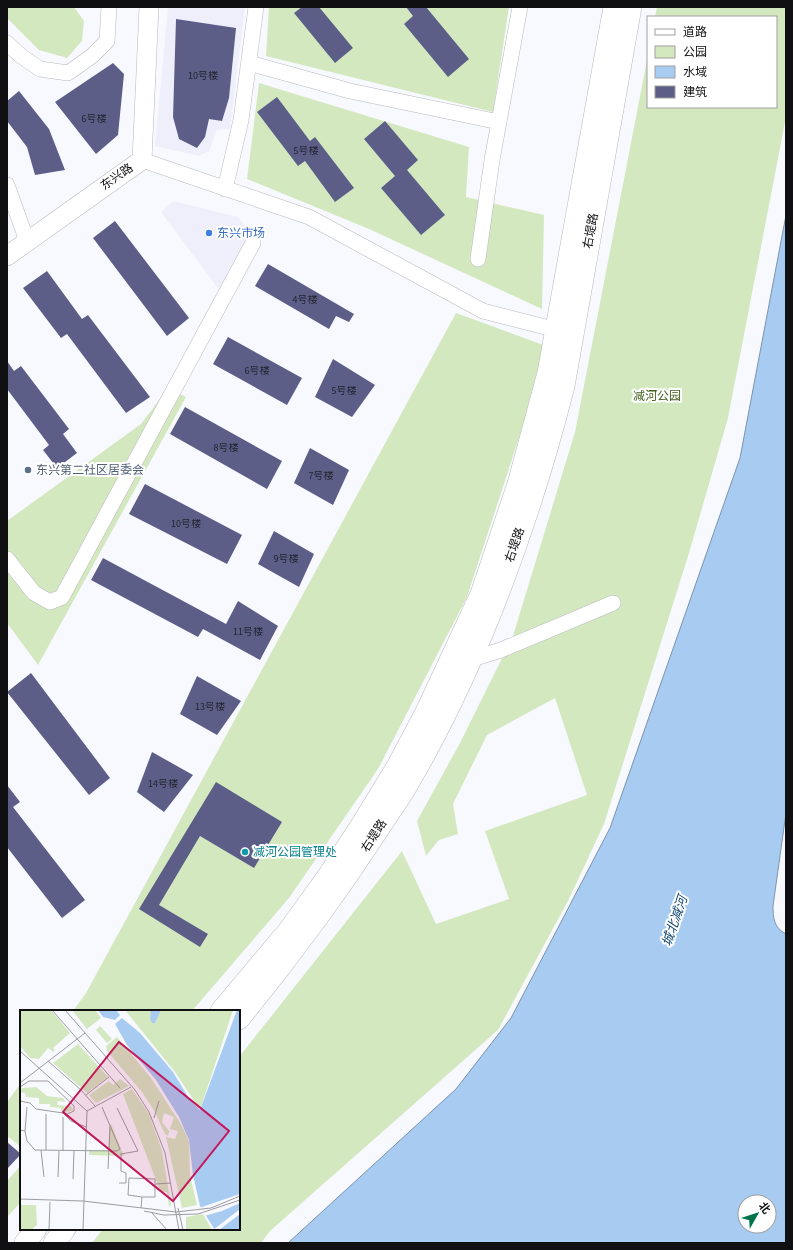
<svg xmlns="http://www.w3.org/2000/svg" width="793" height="1250" font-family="'Source Sans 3','Noto Sans SC',sans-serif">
  <rect width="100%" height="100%" fill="#f8f9fe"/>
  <!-- built -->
  <path fill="#efeffc" d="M168,7H245L230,129L217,130L209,151L199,156L155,146Z
    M174,201L238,217L253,235L220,291L161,212Z"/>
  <!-- green -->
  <path fill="#d4e8c0" d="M7,7H74L84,21L82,41L67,58L39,50L8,19Z
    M269,7H509L493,112L266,56Z
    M657,7H786V117L728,418L689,553L604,824L568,901L498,1030L270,1231L261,1243H92L103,1229H239V1057L402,851L436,924L509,899L485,831L587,795L555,698L487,735L453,804L458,834L439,840L426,856L417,821L460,743L513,636L575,432L648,55V107H776V17H655Z
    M259,83L469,147L466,197L544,215L542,309L369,229L247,179Z
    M456,313L546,346L533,395L467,597L378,769L289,898L192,1011H73L86,993Z
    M168,388L186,397L38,665L7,623V521L141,424Z
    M21,1083V1147L7,1136V1102Z
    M21,1165V1202L7,1217V1181Z"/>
  <!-- water -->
  <path fill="#a8cbf2" stroke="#7a93af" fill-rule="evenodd" d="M786,215V813L773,906C773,918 774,928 786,934V1243H288L456,1089L511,1018L610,828L740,458ZM745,1202H769V1226H745Z"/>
  <!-- building -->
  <path fill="#5d5e88" d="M302,7H319L353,48L335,63L294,13Z
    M406,7H426L469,59L448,77L404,24L413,16Z
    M176,19L236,28L229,98L222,121L209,119L205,137L197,148L179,139L173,117Z
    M113,63L124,74L118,135L96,154L55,102Z
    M19,91L49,129L65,170L35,175L27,147L7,121V101Z
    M277,97L310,141L315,137L354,188L335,202L305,161L298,166L257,112Z
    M385,121L418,160L407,170L445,215L421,235L381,188L395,176L364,139Z
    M115,221L189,318L167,336L93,238Z
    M268,264L354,314L349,322L336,316L329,329L255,286Z
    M47,271L82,319L88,315L150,397L126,413L67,334L61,338L23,288Z
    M228,337L302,378L287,405L213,364Z
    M333,359L375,385L352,417L315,397Z
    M7,361L14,371L21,366L69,429L63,434L77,453L57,468L43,450L49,445L7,389Z
    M185,407L282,461L267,489L170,434Z
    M310,448L349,470L333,505L294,483Z
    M145,484L242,535L227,564L129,514Z
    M274,531L314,554L299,587L258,564Z
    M103,558L226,624L238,601L278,626L260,660L203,629L198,637L91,580Z
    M31,673L110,778L89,795L7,692Z
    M197,676L241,701L217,735L180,714Z
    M152,752L193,775L164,812L137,792Z
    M216,782L282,822L254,868L200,836L159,905L208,934L200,947L139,909Z
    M7,785L20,802L13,807L85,900L62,918L7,847Z
    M7,1142L21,1154L7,1169Z"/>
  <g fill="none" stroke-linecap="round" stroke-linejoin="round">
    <defs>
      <path id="minor" d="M7,43L21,56L40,69L68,73L92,56L107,41L109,7
        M249,63L350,91L499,122
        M142,160L309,217L483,311L557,330
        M7,185L27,241
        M225,189L241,120L256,7
        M478,259L492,160L520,7
        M7,559L34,593L50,602L62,597L253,243
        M472,659L501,650L613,603"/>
      <path id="tertiary" d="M7,256L142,160L149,7"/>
      <path id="secondary" d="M221,1011L289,930L328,876L362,824L398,765L426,712L481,594L518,484L548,373L614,7
        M239,1019C289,958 335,896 378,830C388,814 400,798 409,782C479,662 530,520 564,386L631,7
        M25,1243L36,1229
        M54,1243L65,1229"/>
    </defs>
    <!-- minor casing -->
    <use href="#minor" stroke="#b8b9be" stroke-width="16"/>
    <!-- tertiary casing -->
    <use href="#tertiary" stroke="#b8b9be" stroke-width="20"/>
    <!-- secondary casing -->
    <use href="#secondary" stroke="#b8b9be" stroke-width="22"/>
    <!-- minor -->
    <use href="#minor" stroke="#fff" stroke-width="15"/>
    <!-- tertiary -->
    <use href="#tertiary" stroke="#fff" stroke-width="19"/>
    <!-- secondary -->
    <use href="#secondary" stroke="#fff" stroke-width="21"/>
  </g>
  <!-- markers -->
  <circle fill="#3f7fe0" stroke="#fff" stroke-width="1.5" cx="209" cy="233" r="4"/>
  <circle fill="#5c6f8a" stroke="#fff" stroke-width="1.5" cx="28" cy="470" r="4"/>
  <circle fill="#0f9aa8" stroke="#fff" stroke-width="1.5" cx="245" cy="852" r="4"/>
  <g text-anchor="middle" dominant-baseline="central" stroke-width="4" stroke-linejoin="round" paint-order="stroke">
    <!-- number labels -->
    <g font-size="10" fill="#232430">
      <text x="203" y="76">10号楼</text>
      <text x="94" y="119">6号楼</text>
      <text x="306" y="151">5号楼</text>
      <text x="305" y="300">4号楼</text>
      <text x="257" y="371">6号楼</text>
      <text x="344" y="391">5号楼</text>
      <text x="226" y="448">8号楼</text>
      <text x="321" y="476">7号楼</text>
      <text x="186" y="524">10号楼</text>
      <text x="286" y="559">9号楼</text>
      <text x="248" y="632">11号楼</text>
      <text x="210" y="707">13号楼</text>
      <text x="163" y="784">14号楼</text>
    </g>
    <!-- street labels -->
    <g font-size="12" fill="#101012" stroke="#fff">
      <text transform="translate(117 177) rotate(-35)">东兴路</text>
      <text transform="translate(591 231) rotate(-80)">右堤路</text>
      <text transform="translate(515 545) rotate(-71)">右堤路</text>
      <text transform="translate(374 836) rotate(-57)">右堤路</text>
    </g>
    <!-- shop labels -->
    <g font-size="12" fill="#366cbe" stroke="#fff" text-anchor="start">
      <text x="217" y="233">东兴市场</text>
    </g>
    <!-- park labels -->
    <g font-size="12" fill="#446020" stroke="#fff">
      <text x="657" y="396">减河公园</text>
    </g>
    <!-- service labels -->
    <g font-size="12" fill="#4e5e75" stroke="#fff" text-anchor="start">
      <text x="36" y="470">东兴第二社区居委会</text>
    </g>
    <!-- culture labels -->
    <g font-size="12" fill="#0d838f" stroke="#fff" text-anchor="start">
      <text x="253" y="852">减河公园管理处</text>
    </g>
    <!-- water labels -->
    <g font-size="13" font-style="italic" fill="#0c4170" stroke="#fff">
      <text transform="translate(675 921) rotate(-71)">城北减河</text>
    </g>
  </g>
  <!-- overview -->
  <g transform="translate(20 1010)">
    <rect width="220" height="220" fill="#f8f9fe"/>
    <path d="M31,0L50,23L33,38L35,40L33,42L28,38L19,49L10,48L0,36V1ZM52,0H75L81,8L67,19ZM105,0H213L181,97H178L155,62ZM80,16L92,29L87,33L76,20ZM97,27L131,68L162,116L169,132L170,166L177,195L162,198L146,127L155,129L158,121L150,119L154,107L144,103L142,112L149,121L148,126L145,124L135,102L122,82L87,41L86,36ZM58,34L88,67L67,83L33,53ZM100,69L109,76L76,93L69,85L89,71L93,75ZM16,77L27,86L43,88L46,92L38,91L37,95L51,96L53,100L45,103L41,101V98L30,97V94H19V88L6,87L5,83L0,82L2,78ZM112,79L129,104L142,141L151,195L149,197L147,182L141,183L103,84ZM91,114L104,146L69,145V140H89V115ZM1,195H16L17,215L11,220H0ZM183,204L192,220H166V207Z" fill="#d4e8c0"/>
    <path d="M78,0H96L100,5L95,10L83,7ZM131,0H141L135,13H132L130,8ZM217,0H220V220H195L180,196L173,165L169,130L159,107L136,70L107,35L95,14L102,8L120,23L153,62L170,90L180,100Z" fill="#a8cbf2"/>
    <path d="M220,184V193L202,201L184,206L179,198ZM220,199V204L199,220H193Z" fill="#f8f9fe"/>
    <path fill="none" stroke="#9b9ca0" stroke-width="1" d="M32,0L100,78M45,0L115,80L129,102L145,143L159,220M0,41L67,101L63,220M28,51L61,80L75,96M0,73L65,23M0,77L9,71H28L54,96V101L45,105M66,85L89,67M0,91L10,93L16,99L43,103L51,111L66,117M97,98L118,141L101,144M67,101L111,77M43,107V141M134,108L139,91M0,120L5,121L7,131L15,140L97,141L100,139L82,97M5,121L7,97M21,140L24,167M26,140V104M88,159L90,117M38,167L39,141M53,169L54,141M99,173H106V163L101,161V143M136,174L151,173M0,189L63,191L156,202L191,198L220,186M121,198L122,187L108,185L109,168L135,169V187H122M158,198L163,220M124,201L144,205L178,204L220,190M132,203L147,220M29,220L30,192"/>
    <path fill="#c2185b" fill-opacity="0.15" stroke="#c2185b" stroke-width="2" d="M99,32L209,121L153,191L43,102Z"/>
    <rect width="220" height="220" fill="none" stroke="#101012" stroke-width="2"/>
  </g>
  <!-- border -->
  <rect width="793" height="1250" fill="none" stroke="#101012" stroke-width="16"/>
  <!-- legend -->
  <rect x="647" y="16" width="130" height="92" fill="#ffffff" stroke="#9f9fa0"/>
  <rect x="655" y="29" width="20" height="6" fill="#ffffff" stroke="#9f9fa0"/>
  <text x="683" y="36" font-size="12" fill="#101012">道路</text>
  <rect x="655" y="46" width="20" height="12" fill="#d4e8c0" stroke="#9f9fa0"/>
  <text x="683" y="56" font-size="12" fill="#101012">公园</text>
  <rect x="655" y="66" width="20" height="12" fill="#a8cbf2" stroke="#9f9fa0"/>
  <text x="683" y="76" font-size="12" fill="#101012">水域</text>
  <rect x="655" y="86" width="20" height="12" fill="#5d5e88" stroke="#9f9fa0"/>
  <text x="683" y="96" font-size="12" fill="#101012">建筑</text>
  <!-- north arrow -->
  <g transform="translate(757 1214) rotate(51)"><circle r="19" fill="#ffffff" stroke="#9f9fa0"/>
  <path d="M0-3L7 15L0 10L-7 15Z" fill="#01734c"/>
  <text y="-6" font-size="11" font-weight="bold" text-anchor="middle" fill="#101012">北</text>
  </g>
</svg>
